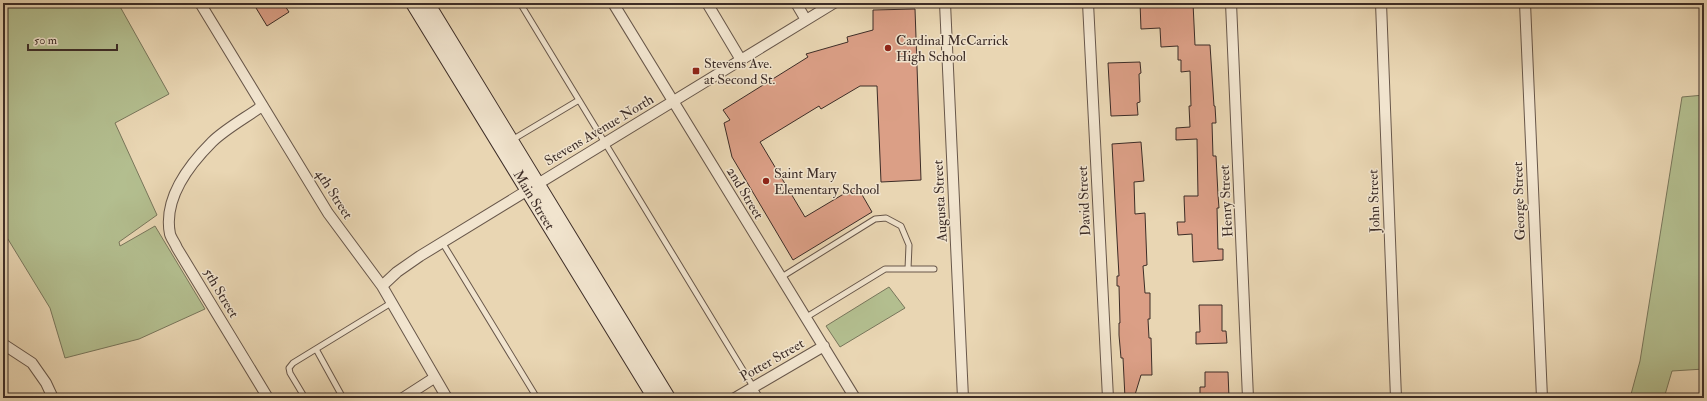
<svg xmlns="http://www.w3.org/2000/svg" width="1707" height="401" font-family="'IM FELL Double Pica',serif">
  <rect width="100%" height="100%" fill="#e9d6b3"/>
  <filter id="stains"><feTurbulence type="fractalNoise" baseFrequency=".005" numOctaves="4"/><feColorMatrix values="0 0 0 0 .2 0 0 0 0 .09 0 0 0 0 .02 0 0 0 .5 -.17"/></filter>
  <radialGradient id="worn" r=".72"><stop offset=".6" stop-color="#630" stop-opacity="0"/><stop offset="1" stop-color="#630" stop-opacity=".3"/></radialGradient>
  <!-- green -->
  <path fill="#b3be8f" stroke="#78765b" d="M3,3H118L169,94L115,123L157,215L119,242L120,246L155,226L205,309L139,339L65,358L50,308L3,231Z
    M1704,95V369L1672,371L1664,398H1630L1640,361L1682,97Z
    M889,287L905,308L840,347L826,326Z"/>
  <!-- building -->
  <path fill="#db9f86" stroke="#3d2d27" d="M253,3H283L289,12L267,26Z
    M1140,3H1193L1195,45H1210L1214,106H1215L1216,123H1212L1213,156H1216L1218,195L1219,208H1217L1218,249H1223V260L1193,262L1192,234L1178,235L1177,222H1185L1184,196H1198L1197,139L1176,140V128L1190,127L1189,106H1191L1190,71L1181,72V60H1178V46L1161,47L1160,28L1141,29Z
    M915,9L921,180L881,182L877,86H860L821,109L819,106L760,142L805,217L857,186L872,212L793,260L732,157L724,123L730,120L723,110L808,57L806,54L848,42L847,37L873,30V10Z
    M1140,62L1141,73L1139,74L1140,102L1137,103L1138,115L1111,116L1108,63Z
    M1141,142L1144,181L1134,182L1135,214L1145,213L1147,265L1143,266L1145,293H1150V319H1148L1149,338H1151L1152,375H1141L1134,398H1125L1123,358H1121L1119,335V323H1120L1119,286H1117V276H1119L1112,144Z
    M1199,305H1222V331H1226L1227,343L1196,344V332H1200Z
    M1205,372H1228L1229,398H1200V387H1205Z"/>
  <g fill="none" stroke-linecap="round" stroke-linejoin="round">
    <defs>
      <path id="lane" d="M520,3L760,398
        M512,140L579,100
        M442,242L537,398
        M780,278L875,219L886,218L901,226L909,245L908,269
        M805,318L885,269H934
        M316,349L343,398
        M305,398L290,373L289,368L293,363L391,303"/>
      <path id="street" d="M200,3L328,213L382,286L447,398
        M613,3L855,398
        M707,3L741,60
        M796,3L806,20
        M945,3L963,398
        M1088,3L1108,398
        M1231,3L1248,398
        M1381,3L1396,398
        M1525,3L1542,398
        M262,106C247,117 225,129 212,142C189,165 163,199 170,234C171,238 175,243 177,248L268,398
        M382,286L397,272L420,256L834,3
        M3,344L32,363L46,383L53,398
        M403,398L434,378
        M735,398L824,346"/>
      <path id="secondary" d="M413,3L655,398
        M427,3L668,398"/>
    </defs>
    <!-- lane casing -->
    <use href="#lane" stroke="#68574a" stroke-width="7"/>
    <!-- street casing -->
    <use href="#street" stroke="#68574a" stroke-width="12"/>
    <!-- secondary casing -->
    <use href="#secondary" stroke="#3d2d27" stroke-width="16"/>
    <!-- lane -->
    <use href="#lane" stroke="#f1e4ce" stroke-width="5"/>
    <!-- street -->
    <use href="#street" stroke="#f1e4ce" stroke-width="10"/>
    <!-- secondary -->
    <use href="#secondary" stroke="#f1e4ce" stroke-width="14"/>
  </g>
  <!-- markers -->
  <g fill="#8f2418" stroke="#f1e4ce" stroke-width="1.5">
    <circle cx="888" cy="48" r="4"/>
    <rect x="692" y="67" width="8" height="8" rx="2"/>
    <circle cx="766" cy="181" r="4"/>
  </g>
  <g text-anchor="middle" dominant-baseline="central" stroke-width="3" stroke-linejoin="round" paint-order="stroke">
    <!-- poi labels -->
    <g font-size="14" fill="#3d2d27" stroke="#f1e4ce" text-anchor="start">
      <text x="896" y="40">Cardinal McCarrick<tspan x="896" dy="16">High School</tspan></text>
      <text x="704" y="63">Stevens Ave.<tspan x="704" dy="16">at Second St.</tspan></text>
      <text x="774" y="173">Saint Mary<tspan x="774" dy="16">Elementary School</tspan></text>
    </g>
    <!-- street labels -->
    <g font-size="14" fill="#3d2d27" stroke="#f1e4ce">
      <text transform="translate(599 130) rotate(-31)">Stevens Avenue North</text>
      <text transform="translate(745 193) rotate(59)">2nd Street</text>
      <text transform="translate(334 194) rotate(57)">4th Street</text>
      <text transform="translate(534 200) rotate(59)">Main Street</text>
      <text transform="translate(940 201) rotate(-93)">Augusta Street</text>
      <text transform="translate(1084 201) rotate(-93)">David Street</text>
      <text transform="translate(1226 201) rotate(-93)">Henry Street</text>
      <text transform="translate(1374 201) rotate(-92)">John Street</text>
      <text transform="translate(1519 201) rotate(-92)">George Street</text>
      <text transform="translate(221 293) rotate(59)">5th Street</text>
      <text transform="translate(772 360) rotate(-30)">Potter Street</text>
    </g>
  </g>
  <!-- margin -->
  <rect width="1707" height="401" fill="none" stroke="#e9d6b3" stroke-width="16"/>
  <rect x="4" y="4" width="1699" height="393" fill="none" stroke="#3d2d27" stroke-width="2"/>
  <rect x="8" y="8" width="1691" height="385" fill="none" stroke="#3d2d27"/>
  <!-- scale -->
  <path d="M28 44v6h89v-6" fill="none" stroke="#3d2d27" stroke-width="2"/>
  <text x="34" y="44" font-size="12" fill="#3d2d27" stroke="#f1e4ce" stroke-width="3" paint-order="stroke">50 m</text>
  <rect width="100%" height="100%" filter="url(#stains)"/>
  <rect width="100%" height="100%" fill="url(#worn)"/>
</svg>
